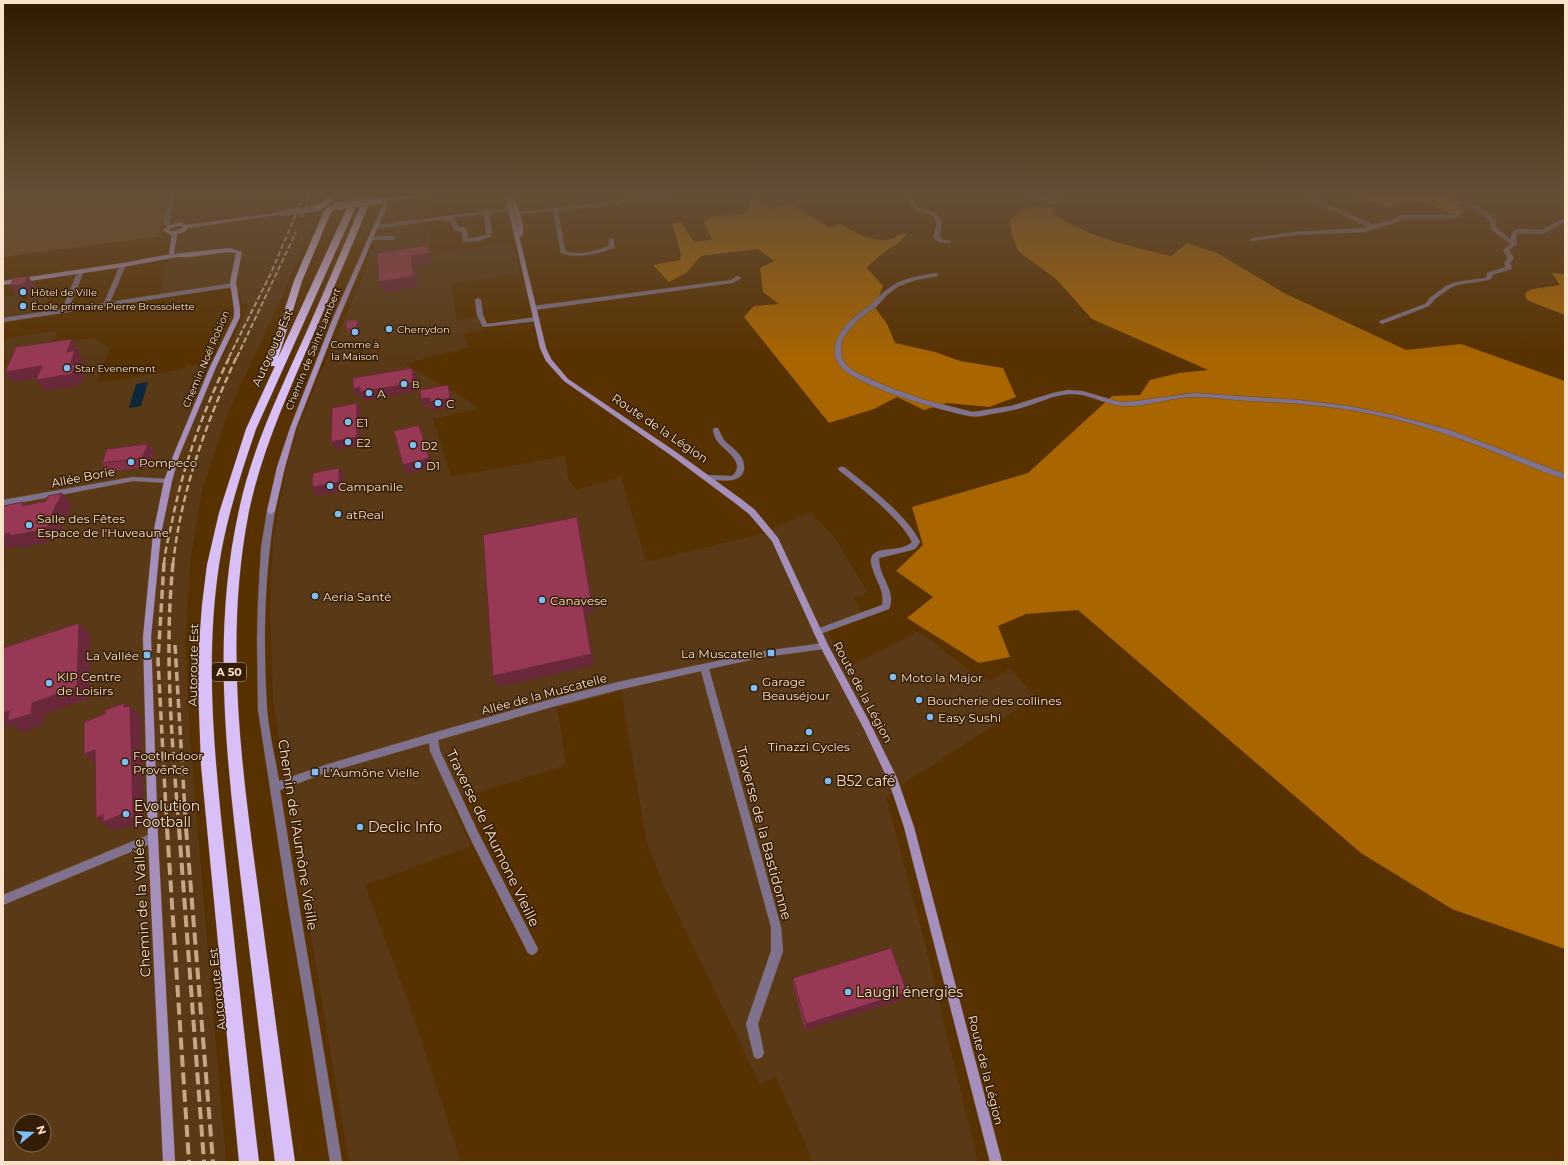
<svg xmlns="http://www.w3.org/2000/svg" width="1568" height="1165" font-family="Montserrat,sans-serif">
  <rect width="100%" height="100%" fill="#583100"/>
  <!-- built -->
  <path fill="#5a3a16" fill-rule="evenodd" d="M177,195H319L315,206L294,209L312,210L317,212L283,295L228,412L202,491L191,557L185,641L190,740L226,1162H3V372L8,360H3V347L7,338L57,331L52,343L94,338L110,347L97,383L185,369L186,366L222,360L248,307V303L243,304L236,283L159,295L168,261ZM20,1121H44V1145H20Z
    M382,195H435L428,222L432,254L513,242L520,273L451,285L457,320L479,316L483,329L463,334L469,347L405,364L467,400L479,409L433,419L451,477L565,456L568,478L576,490L621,477L646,562L761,534L810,512L835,538L868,593L854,598L859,606L860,615L826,627L835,649L847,668L917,632L931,640L978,678L991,680L1010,669L1035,696L987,730L907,781L886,798L920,924L978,1162H813L776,1077L760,1084L664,886L647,843L621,691L557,708L566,765L450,801L471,846L365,885L414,1018L461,1162H349L290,812L273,700L270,605L273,540L289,456L298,428L319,377L362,279L377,232L383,205Z
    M51,290L40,312L3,318V297L19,295L18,297H21L20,301L27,300L33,293Z"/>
  <!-- green -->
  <path fill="#734b1e" d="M15,195H169L159,234L162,236L3,257V208Z"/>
  <!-- forest -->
  <path fill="#a96500" d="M1345,195H1449L1464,212L1460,215H1453L1426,203L1415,201H1408L1390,207Z
    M757,198L772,209L789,203L830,228L839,224C853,231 870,242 886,240C894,240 898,234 906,233V235C902,238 901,241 897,244C885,251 876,258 867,268L883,286L877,301L876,309L887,324L895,343L935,352L960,361L1003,368L1016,397L989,407L947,403L924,410L897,397L874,409L829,423L744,317L754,306L779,304L763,292L760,268L774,261L758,249L701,256L686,273L669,282L653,265L680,260L681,254L672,224L681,222L694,242L712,240L704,222L713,216L746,214L752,199Z
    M1033,206L1054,207L1052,214C1089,237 1129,246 1171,256L1187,243L1217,253L1284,293L1406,350L1461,344L1565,381V949L1452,909L1361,853L1078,610L1026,614L998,626L1010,657L979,663L907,618L933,597L896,571L923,545L912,507L1028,473L1112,396L1140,395L1150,380L1179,373L1208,370L1092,319L1056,279L1018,251L1012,235L1010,219L1022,210Z
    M1552,273L1565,274V315L1529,301L1525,297L1526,292L1533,289L1560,285Z"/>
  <!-- water -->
  <path fill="#0d273c" d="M148,382L141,406L129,408L136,384Z"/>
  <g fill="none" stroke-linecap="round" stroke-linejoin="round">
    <defs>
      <path id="street" d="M8,195H12L3,204V200Z
        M171,195H175L169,222L172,227L169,229L167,228L163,222Z
        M660,195H674L672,196L635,199L615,204L558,211L565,251C579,256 596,251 609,246V238L614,239V248C597,254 578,259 561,253L553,211L511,215L509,214L511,213L553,208L555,207L557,208L615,202L635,197Z
        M900,195L911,196C912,199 913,203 915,205C917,207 921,208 923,209C941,214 944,218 939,237L943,240L950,241V243L939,242L933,237L937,223L933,216C921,210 912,213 907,198Z
        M1027,195H1033L1053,200L1057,195H1061L1057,202L1053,203Z
        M1305,196H1309L1374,225L1393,220L1401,215H1453L1455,214L1451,203C1464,196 1486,210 1496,220V227L1510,239L1513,231L1519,229L1542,230L1565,218V222L1543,234L1517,233L1516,239L1517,244L1509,250L1514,258L1510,263L1512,268L1511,269L1492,275V278L1488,280L1457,285L1450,288L1435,299L1429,306L1382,324L1379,322L1380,321L1425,304L1431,297L1446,286L1456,282L1485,278L1487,276V273L1506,267L1504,263L1508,258L1503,250L1511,244L1491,229L1490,220C1481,213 1470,206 1458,204H1456L1460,215L1454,219H1402L1397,222L1365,232L1295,235L1251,241L1250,240L1253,238L1295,232L1364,228L1369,227L1305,198Z
        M516,207L518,208V209L489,213L492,233L489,234L492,236L479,241L463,242L462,232L454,230L451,222L444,221V219L376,229L373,227L376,225ZM484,214L486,233L489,234L468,239L467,230L464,228L458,227L455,219L450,218Z
        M370,237L393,236L396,238L393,240H368V238Z
        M123,263L126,265L110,302L233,283L236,285L233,287L3,322V318L62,309L78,271L81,269L84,271L69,308L104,303L120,265Z
        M936,273L938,274V276L916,280L899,286L888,294L877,306L858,320L846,334L842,341L841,350L842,358L846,365L855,372L886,386L925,400L973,412L1011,406L1053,393L1068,390L1082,391L1120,402L1136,401L1194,393L1299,400L1349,406L1393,415L1450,430L1565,474V479C1535,470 1506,456 1476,445C1445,433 1413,423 1381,416C1337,406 1294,403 1250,401C1232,400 1214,397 1195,397C1171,397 1147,407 1123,406C1106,405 1092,395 1075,394C1058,393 1043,401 1027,406C1015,410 1003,412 991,414C984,416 977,417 969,416C940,410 862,388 842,368C822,347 847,321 865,309C874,303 880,294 889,288C902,278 920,276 936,273Z
        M738,276L741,278L740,279L732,283L534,310L531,308L534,306L731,280Z
        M478,298L481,300L483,315L487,324L537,317L540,319L537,321L483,327L477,315L475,300Z
        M714,428H718C720,432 721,436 724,440C730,447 744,454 744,466C745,482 727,481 716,480C711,479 708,480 704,477L705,475L732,476C747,463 725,451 718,442C715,438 714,435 713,430Z
        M840,467H844C868,486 907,515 920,542L916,548L912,550L879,558C878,576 897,591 889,609L817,635L814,634L813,632L814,630L882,605C885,592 877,582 873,570C862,540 900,556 912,542C901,519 860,487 840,471L838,469Z
        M133,477L168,479L172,481L168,483L133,481L3,506V500Z
        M271,508L275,511C264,576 263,643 267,709C269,733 275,757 279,781L325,765L433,733L552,699L618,682L764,651L824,643L827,644L828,646L827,648L824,649L764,657L709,669L781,927L783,951L758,1024L764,1053L762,1057L758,1059L754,1057L746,1024L771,951V927L701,671L618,690L552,707L438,740L440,751L478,832L536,945L538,949L536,953L532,955L528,953L470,838L430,751L429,743L325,773L280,790C300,914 322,1038 342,1162H330L308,1022L289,911L258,710L257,639L258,602L261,548L267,511Z
        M153,833L157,835L158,838L157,841L3,905V895Z"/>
      <path id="secondary" d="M503,195H507L510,199L517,228V224L510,195H514L523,224V235L519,236L546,348L551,359L568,379L676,452L741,499L755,510L778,538L828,645L870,723L897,778L914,827L1002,1162H990L904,827L889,782L864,729L820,646L772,541L749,514L735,503L672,456L564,381L546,361L540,348L506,199Z
        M386,198L390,199L339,318L296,428L285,467L275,511L271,514L268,513L267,511L277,467L290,428L333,318Z
        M282,212H284V214L188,228L184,232L177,234L174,254L229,248L242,252L236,282L240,309V317L216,367L179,456L172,481L161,534L151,637L158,838L175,1162H163L148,838L143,637L153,534L164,481L173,456L210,367L234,317V309L230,282L236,253L229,252L189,257H177L123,267L3,285V281L123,263L171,254L169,253L172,235L163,231L167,226L181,222L187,225ZM180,226L183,227L176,231H169L171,228Z"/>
      <path id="primary" d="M408,195H421L418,197L383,202L380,200L383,198Z"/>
      <path id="highway" d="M330,195H338C332,202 322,212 312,211V207L325,200Z
        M353,195H361L256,429C241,473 226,519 219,565C203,672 217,778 228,884C238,977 248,1070 259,1162H239L201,765L198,685L199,645L202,605L207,565L219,513L246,429L275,366H269L267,364L294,281L324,211L330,205H336L337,207L331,212L302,281L278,358Z
        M365,195H373C354,241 334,287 314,333C289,391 262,449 249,511C224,638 241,763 258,889C270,980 282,1071 295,1162H275C264,1071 253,980 242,889C227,763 211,636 239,510C252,448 280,391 306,333C326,287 346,241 365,195Z"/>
    </defs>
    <!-- street casing -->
    <use href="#street" stroke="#724d20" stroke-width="1"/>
    <!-- secondary casing -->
    <use href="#secondary" stroke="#724d20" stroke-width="1"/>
    <!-- primary casing -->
    <use href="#primary" stroke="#724d20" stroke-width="1"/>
    <!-- highway casing -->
    <use href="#highway" stroke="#724d20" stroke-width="1"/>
    <!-- street -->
    <use href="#street" fill="#7f728f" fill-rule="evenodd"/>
    <!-- secondary -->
    <use href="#secondary" fill="#a590bd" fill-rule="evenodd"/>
    <!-- primary -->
    <use href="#primary" fill="#c2a6e1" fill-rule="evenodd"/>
    <!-- highway -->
    <use href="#highway" fill="#d8bff7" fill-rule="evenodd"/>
    <!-- rail-far3 -->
    <path stroke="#c5a788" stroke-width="2" stroke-dasharray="5.5 2.5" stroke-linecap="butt" d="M302,217L310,195
      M229,357L271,273L304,195
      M237,357L296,232"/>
    <!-- rail-far2 -->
    <path stroke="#c5a788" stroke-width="2.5" stroke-dasharray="7 3.5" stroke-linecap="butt" d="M164,564C165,550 169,536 172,522C183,465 204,409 230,356
      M173,564C181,491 206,423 237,356"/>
    <!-- rail-far1 -->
    <path stroke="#c5a788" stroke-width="3.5" stroke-dasharray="9 4.5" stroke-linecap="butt" d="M164,563L158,660L167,829
      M173,563C164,652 172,740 179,829
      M175,645L186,829"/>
    <!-- rail -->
    <path stroke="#c5a788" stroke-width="4" stroke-dasharray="12 5.5" stroke-linecap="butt" d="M167,828L189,1162
      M179,828L204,1162
      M186,828L213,1162"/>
    <defs>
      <path id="secondary-bridge" d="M282,213L315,209"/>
      <path id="primary-bridge" d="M336,206L383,200"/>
    </defs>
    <!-- secondary-bridge casing -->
    <use href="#secondary-bridge" stroke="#724d20" stroke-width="6" stroke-linecap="butt"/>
    <!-- primary-bridge casing -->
    <use href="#primary-bridge" stroke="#724d20" stroke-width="8" stroke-linecap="butt"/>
    <!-- secondary-bridge -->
    <use href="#secondary-bridge" stroke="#a590bd" stroke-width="5.5"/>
    <!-- primary-bridge -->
    <use href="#primary-bridge" stroke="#c2a6e1" stroke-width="7"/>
  </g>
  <!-- wall -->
  <path fill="#823148" d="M360,325L359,339L348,333L346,327Z
    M148,444L155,453L148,467L109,472L102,463Z
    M793,978L907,992L904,999L805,1030L793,985Z"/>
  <!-- shaded-wall -->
  <path fill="#6a283b" d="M428,245L431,256L433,264L415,267L418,287L384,293L379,282L411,256Z
    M28,276L36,287L32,295L18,297L10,286Z
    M357,319L360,325L359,339L357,334Z
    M72,339L79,349L78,354L83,361L80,370L84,375L80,385L45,391L36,380L70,365L67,352Z
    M42,366L51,376L14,382L5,372Z
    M412,368L416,376L417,391L364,401L362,396L357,397L353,389Z
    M448,385L451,394L453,407L433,411L432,407L425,408L421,399Z
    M357,403L361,412V445L336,450L331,442Z
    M419,425L422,433L433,467L407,474L403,465Z
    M148,444L155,453L148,467L142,458Z
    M339,468L344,477L343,491L317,496L312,487Z
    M62,493L72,504L69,515H66L59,538L49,540L48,542L21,548L19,546L3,549V535L38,529L56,504Z
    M23,502L34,514L22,506Z
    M577,517L580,529L594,611L586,613L594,665L498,687L493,676Z
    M79,623L90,634V698L45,714L44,724L22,732L13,725L3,728V713Z
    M124,703L130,709V706L141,716L144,826L135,829L130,825L116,831L110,827H108L96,818L124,707Z
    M95,750L96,764L84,754Z
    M3,854L5,856L3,884Z
    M907,992L904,999L805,1030L806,1024Z"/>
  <!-- building -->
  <path fill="#973954" stroke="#6a283b" d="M428,245L429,253L411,256L414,276L379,282L377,253Z
    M28,276L24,284L10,286L14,278Z
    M357,319V334L346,327V321Z
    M72,339L67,352L75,350L70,365L76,364L72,374L36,380L42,366L5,372L16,347Z
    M412,368L413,383L360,392V387L353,389V378Z
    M448,385L450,398L430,402V398L421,399L420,390Z
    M357,403V437L331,442L332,408Z
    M419,425L429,458L403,465L394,431Z
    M148,444L142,458L102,463L107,449Z
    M339,468V482L312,487L313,473Z
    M62,493L58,503L56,504L48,527L38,529L37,531L9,536L10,533L3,535V506L23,502L22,506L46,501L48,496Z
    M577,517L591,600L582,601L591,654L493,676L483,535Z
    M79,623L77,687L32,703L31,714L8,721L9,711L3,713V648Z
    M124,703V707L130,706L133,817L123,820V814L103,822V815L96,818L95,750L84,754V722L105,714V710Z
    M891,948L907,992L806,1024L793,978Z"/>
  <!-- sky -->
  <linearGradient id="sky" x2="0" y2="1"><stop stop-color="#301b00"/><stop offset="0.54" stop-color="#644e37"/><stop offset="1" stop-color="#644e37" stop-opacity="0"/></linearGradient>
  <rect width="1568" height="358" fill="url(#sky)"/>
  <!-- markers -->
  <g fill="#7bbef8" stroke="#331d04" stroke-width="1.5">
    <circle cx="23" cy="292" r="4"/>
    <circle cx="23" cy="306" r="4"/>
    <circle cx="389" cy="329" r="4"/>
    <circle cx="355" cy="332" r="4"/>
    <circle cx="67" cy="368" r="4"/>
    <circle cx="404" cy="384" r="4"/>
    <circle cx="369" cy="393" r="4"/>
    <circle cx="438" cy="403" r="4"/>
    <circle cx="348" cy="422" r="4"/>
    <circle cx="348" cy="442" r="4"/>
    <circle cx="413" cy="445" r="4"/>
    <circle cx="131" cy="462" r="4"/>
    <circle cx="418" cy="465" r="4"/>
    <circle cx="330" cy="486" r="4"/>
    <circle cx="338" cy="514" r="4"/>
    <circle cx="29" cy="525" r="4"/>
    <circle cx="315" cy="596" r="4"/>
    <circle cx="542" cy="600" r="4"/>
    <rect x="767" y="649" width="8" height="8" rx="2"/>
    <rect x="143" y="651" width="8" height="8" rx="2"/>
    <circle cx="893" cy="677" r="4"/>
    <circle cx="49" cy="683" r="4"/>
    <circle cx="754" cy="688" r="4"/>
    <circle cx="919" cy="700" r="4"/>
    <circle cx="930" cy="717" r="4"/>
    <circle cx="809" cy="732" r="4"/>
    <circle cx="125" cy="762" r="4"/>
    <rect x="311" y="768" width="8" height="8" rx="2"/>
    <circle cx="828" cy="781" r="4"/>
    <circle cx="126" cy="814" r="4"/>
    <circle cx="360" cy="827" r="4"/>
    <circle cx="848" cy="992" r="4"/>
  </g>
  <g text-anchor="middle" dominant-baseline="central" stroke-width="3" stroke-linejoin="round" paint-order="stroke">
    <!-- far-poi labels -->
    <g font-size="10" fill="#fbe2cb" stroke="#331d04" text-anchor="start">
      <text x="31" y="292">Hôtel de Ville</text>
      <text x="31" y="306">École primaire Pierre Brossolette</text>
      <text x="397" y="329">Cherrydon</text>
      <text x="355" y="344" text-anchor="middle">Comme à<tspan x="355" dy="12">la Maison</tspan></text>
      <text x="75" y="368">Star Evenement</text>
      <text x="412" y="384">B</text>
    </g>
    <!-- far-street labels -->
    <g font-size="10" fill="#fbe2cb" stroke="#331d04">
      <text transform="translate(313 349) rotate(-68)">Chemin de Saint-Lambert</text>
      <text transform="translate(206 359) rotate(-67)">Chemin Noël Robion</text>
    </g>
    <!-- shield labels -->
    <rect fill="#331d04" stroke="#bfa78f" stroke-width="1" x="212" y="663" width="34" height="18" rx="3"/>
    <g font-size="11" font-weight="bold" fill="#fbe2cb">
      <text x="229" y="672">A 50</text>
    </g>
    <!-- street labels -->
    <g font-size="12" fill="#fbe2cb" stroke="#331d04">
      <text transform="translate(272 348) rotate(-66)">Autoroute Est</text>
      <text transform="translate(660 428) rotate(34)">Route de la Légion</text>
      <text transform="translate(83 477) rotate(-11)">Allée Borie</text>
      <text transform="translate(193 665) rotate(-89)">Autoroute Est</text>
      <text transform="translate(863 692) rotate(62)">Route de la Légion</text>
      <text transform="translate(544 694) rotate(-15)">Allée de la Muscatelle</text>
      <text transform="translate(217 989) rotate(-96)">Autoroute Est</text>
      <text transform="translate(986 1070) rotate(76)">Route de la Légion</text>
    </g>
    <!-- poi labels -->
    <g font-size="12" fill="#fbe2cb" stroke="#331d04" text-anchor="start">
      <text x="377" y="393">A</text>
      <text x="446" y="403">C</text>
      <text x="356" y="422">E1</text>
      <text x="356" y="442">E2</text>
      <text x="421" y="445">D2</text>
      <text x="139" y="462">Pompeco</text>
      <text x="426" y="465">D1</text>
      <text x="338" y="486">Campanile</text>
      <text x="346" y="514">atReal</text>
      <text x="37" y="518">Salle des Fêtes<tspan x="37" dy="14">Espace de l'Huveaune</tspan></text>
      <text x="323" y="596">Aeria Santé</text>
      <text x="550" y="600">Canavese</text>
      <text x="763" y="653" text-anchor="end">La Muscatelle</text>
      <text x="139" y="655" text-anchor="end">La Vallée</text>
      <text x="57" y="676">KIP Centre<tspan x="57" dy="14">de Loisirs</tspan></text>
      <text x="901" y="677">Moto la Major</text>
      <text x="762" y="681">Garage<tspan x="762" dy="14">Beauséjour</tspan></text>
      <text x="927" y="700">Boucherie des collines</text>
      <text x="938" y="717">Easy Sushi</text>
      <text x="809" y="746" text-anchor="middle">Tinazzi Cycles</text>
      <text x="133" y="755">Foot Indoor<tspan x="133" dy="14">Provence</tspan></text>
      <text x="323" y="772">L'Aumône Vielle</text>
    </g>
    <!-- near-poi labels -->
    <g font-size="14" fill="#fbe2cb" stroke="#331d04" text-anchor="start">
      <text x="836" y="781">B52 café</text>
      <text x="134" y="806">Evolution<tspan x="134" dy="16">Football</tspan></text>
      <text x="368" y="827">Declic Info</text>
      <text x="856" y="992">Laugil énergies</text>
    </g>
    <!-- near-street labels -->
    <g font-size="14" fill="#fbe2cb" stroke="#331d04">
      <text transform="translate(764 833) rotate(75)">Traverse de la Bastidonne</text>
      <text transform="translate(298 835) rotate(81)">Chemin de l'Aumône Vieille</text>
      <text transform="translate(493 838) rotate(64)">Traverse de l'Aumone Vieille</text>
      <text transform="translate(142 908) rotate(-93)">Chemin de la Vallée</text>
    </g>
  </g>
  <!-- border -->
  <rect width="1568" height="1165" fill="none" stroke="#fbe2cb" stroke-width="8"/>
  <!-- north arrow -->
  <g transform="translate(32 1133) rotate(72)"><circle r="19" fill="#331d04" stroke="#836c54"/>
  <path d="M0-3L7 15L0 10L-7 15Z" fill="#7bbef8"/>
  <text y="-6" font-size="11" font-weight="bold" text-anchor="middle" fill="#fbe2cb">N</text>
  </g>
</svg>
